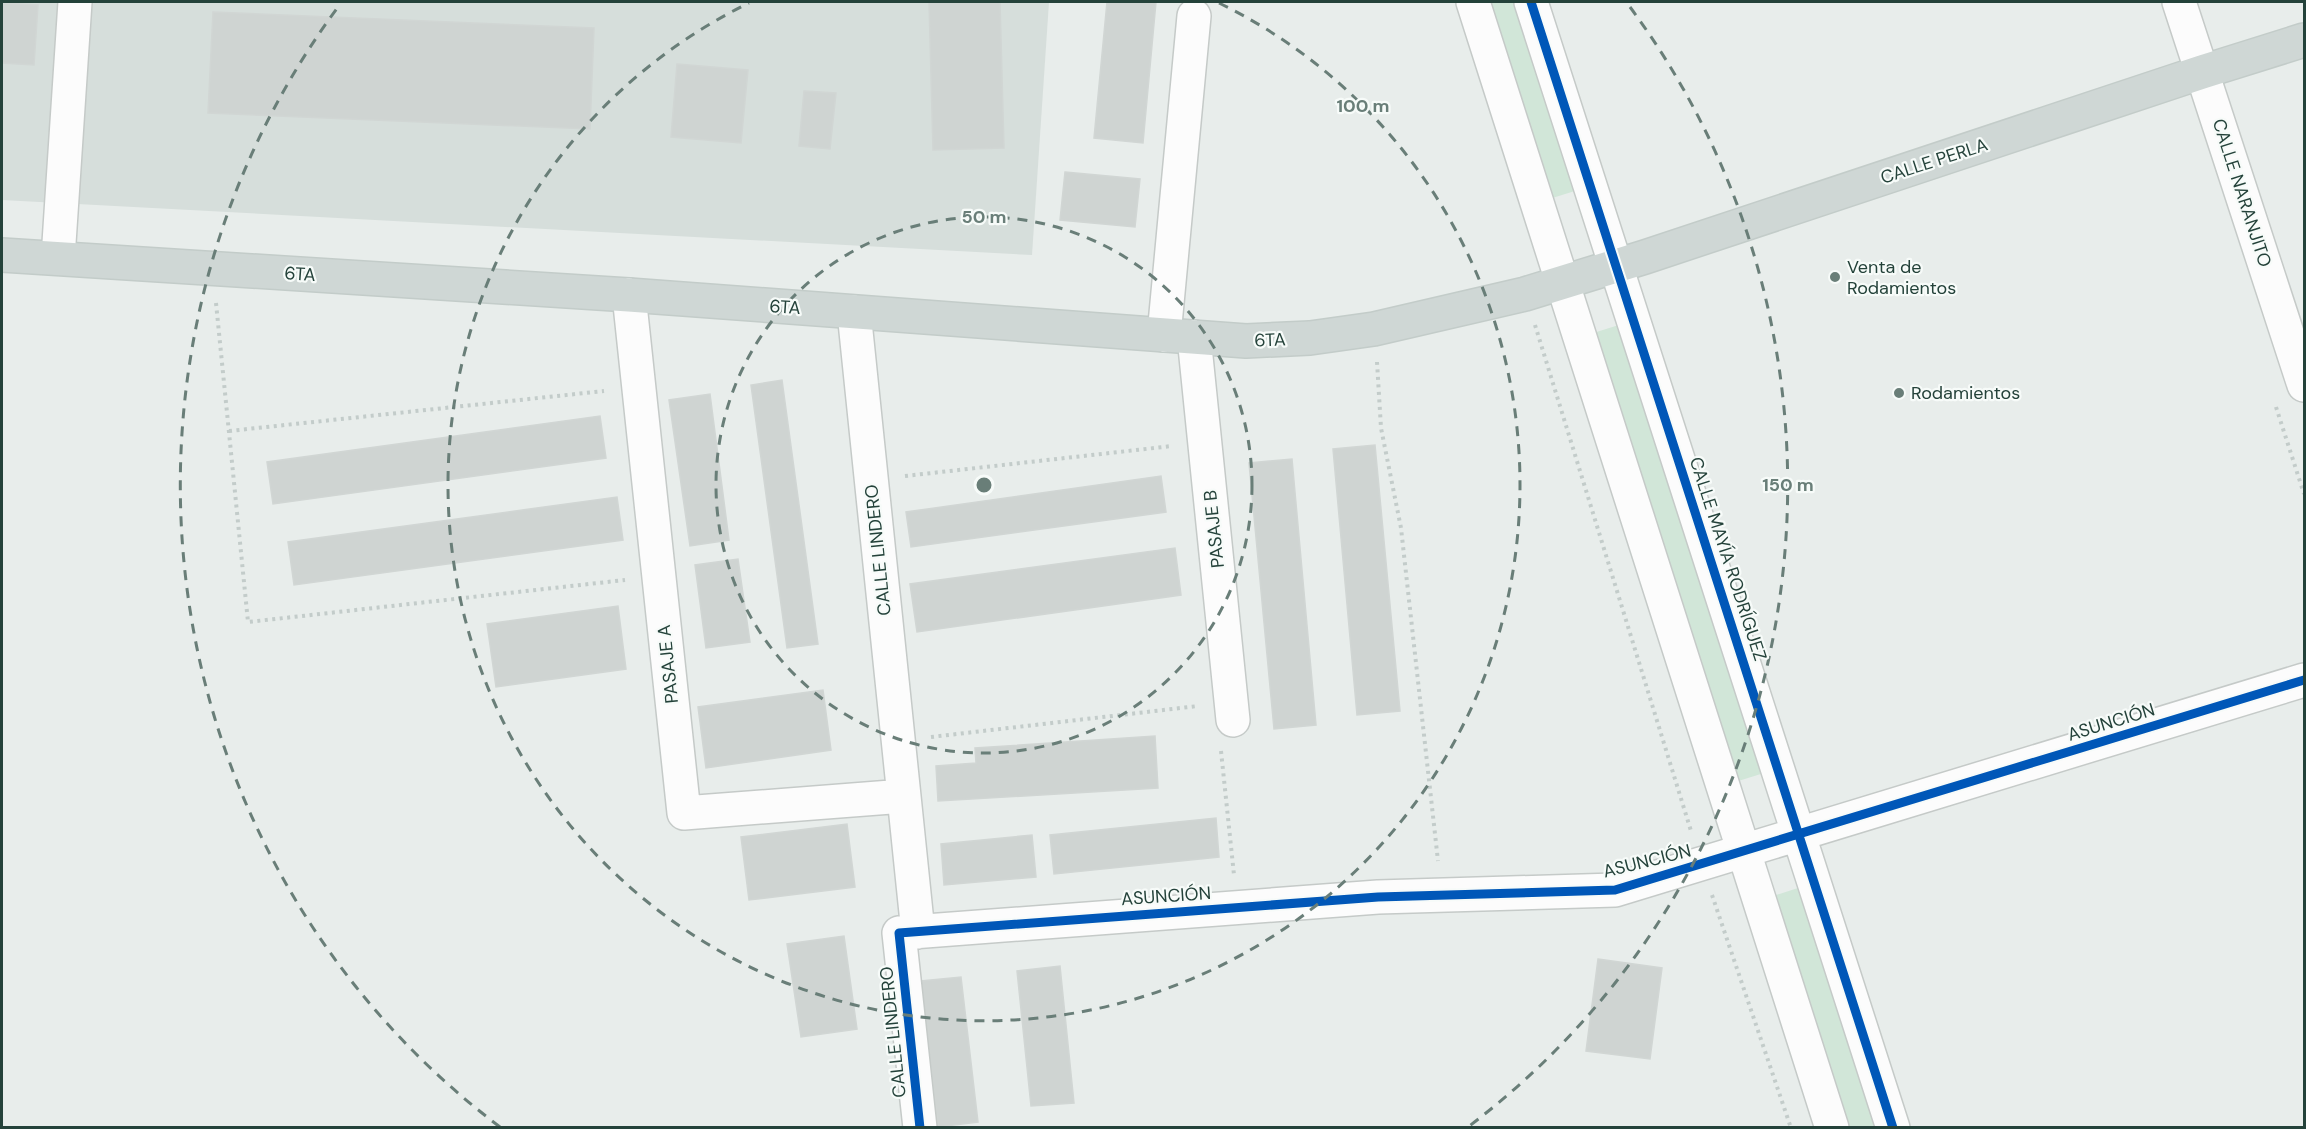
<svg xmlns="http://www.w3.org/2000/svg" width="2306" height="1129" font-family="'DM Sans',sans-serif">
  <rect width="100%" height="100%" fill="#e8edeb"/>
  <!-- built -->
  <path fill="#d6dedb" d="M2,2H1049L1032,255L2,200Z"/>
  <!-- green -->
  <path fill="#d1e6d8" d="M1484,2H1519L1578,190L1546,200Z
    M1622,324L1764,773L1732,783L1590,334Z
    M1804,886L1879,1127H1844L1773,896Z"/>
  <!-- building -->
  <path fill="#cfd4d2" stroke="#d1d6d4" stroke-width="1.5" d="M929,2H1000L1004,148L933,150Z
    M1107,2H1156L1143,143L1094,138Z
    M2,3L38,5L34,65L2,63Z
    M213,12L594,28L590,129L208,113Z
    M677,64L748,70L741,143L671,137Z
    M804,91L836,93L830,149L799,146Z
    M1065,172L1140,179L1135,227L1060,220Z
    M782,380L818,644L787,648L751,385Z
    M710,394L729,540L690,546L669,400Z
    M600,416L606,458L273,504L267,462Z
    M1375,445L1400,711L1357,715L1333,449Z
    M1292,459L1316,725L1274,729L1249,463Z
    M1161,476L1166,512L911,547L906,512Z
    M617,497L623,540L294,585L288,542Z
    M1175,548L1181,595L917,632L910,584Z
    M738,559L750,642L706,648L695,565Z
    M618,606L626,669L496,687L487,624Z
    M823,690L831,750L706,768L698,707Z
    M1155,736L1158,788L938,801L936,766L976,763L975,748Z
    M1216,818L1219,857L1054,874L1050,835Z
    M847,824L855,887L749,900L741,837Z
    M1032,835L1036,877L944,885L941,844Z
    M844,936L857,1029L801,1037L787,944Z
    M1598,959L1662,968L1650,1059L1586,1051Z
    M1060,966L1074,1103L1031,1106L1017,971Z
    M961,977L978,1122L938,1127L921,981Z"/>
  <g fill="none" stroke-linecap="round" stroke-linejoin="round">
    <defs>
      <path id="minor" d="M1473,2L1832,1128
        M1531,2L1893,1128
        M2179,2L2304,385
        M58,258L75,2
        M629,295L684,813L904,796
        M854,312L918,932
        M1164,335L1194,16
        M1194,337L1233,720
        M920,1128L899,933L1378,897L1615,890L2304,680"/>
      <path id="major" d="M2,255L629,295L1246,341L1310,338L1374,329L1525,294L1645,257L2202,72L2304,40"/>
    </defs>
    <!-- minor casing -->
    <use href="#minor" stroke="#c5cac8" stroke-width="36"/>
    <!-- major casing -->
    <use href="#major" stroke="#c3ccc9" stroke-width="36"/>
    <!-- path -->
    <path stroke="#c3ccca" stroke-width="4" stroke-dasharray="3 4.5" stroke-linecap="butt" d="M216,303L248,622L625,580
      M1535,325L1691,831
      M1377,362L1381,428L1401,528L1438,861
      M2276,407L2304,494
      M229,431L604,391
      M905,476L1172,446
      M931,737L1198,706
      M1221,751L1234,875
      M1712,895L1791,1128"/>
    <!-- minor -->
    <use href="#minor" stroke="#fcfcfc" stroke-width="33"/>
    <!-- major -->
    <use href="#major" stroke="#cfd7d5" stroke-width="33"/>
    <defs>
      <path id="cycleway" d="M1531,2L1893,1128
        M920,1128L899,933L1378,897L1615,890L2304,680"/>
    </defs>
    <!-- cycleway casing -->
    <use href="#cycleway" stroke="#f7fbf9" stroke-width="13"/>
    <!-- cycleway -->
    <use href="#cycleway" stroke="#0057b8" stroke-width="9"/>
  </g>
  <!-- distance rings -->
  <g fill="none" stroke="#697e78" stroke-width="3" stroke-dasharray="10 8">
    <circle cx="984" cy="485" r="268"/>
    <path d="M1219 3A536 536 0 1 1 749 3"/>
    <path d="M500 1127A804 804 0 0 1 338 7M1630 7A804 804 0 0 1 1468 1127"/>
  </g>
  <!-- markers -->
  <g fill="#697e78" stroke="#f7fbf9" stroke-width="2">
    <circle cx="1835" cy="277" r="6"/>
    <circle cx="1899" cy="393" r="6"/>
  </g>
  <g text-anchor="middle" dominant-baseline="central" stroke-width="4.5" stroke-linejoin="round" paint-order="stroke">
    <!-- street labels -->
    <g font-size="18" fill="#24423a" stroke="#f7fbf9">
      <text transform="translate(1934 161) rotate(-18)">CALLE PERLA</text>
      <text transform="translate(2242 193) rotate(72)">CALLE NARANJITO</text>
      <text transform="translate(300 274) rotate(4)">6TA</text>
      <text transform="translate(785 307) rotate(4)">6TA</text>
      <text transform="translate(1270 340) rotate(-2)">6TA</text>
      <text transform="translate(1214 529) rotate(-96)">PASAJE B</text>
      <text transform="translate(878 550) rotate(-96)">CALLE LINDERO</text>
      <text transform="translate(1728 559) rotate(72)">CALLE MAYÍA RODRÍGUEZ</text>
      <text transform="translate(668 664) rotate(-96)">PASAJE A</text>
      <text transform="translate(2111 722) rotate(-17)">ASUNCIÓN</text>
      <text transform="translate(1647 861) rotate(-14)">ASUNCIÓN</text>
      <text transform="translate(1166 896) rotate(-4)">ASUNCIÓN</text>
      <text transform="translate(893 1032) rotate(-96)">CALLE LINDERO</text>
    </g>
    <!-- poi labels -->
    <g font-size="18" fill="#24423a" stroke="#f7fbf9" text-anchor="start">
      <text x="1847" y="267">Venta de<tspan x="1847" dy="21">Rodamientos</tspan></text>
      <text x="1911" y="393">Rodamientos</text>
    </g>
  </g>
  <circle cx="984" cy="485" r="9" fill="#697e78" stroke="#f7fbf9" stroke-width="3"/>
  <g font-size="18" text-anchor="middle" font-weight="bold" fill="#697e78" stroke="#f7fbf9" stroke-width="4.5" stroke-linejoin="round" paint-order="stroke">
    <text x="1363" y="112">100 m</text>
    <text x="984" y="223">50 m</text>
    <text x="1788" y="491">150 m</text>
  </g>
  <!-- border -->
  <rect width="2306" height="1129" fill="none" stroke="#24423a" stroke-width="6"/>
</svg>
